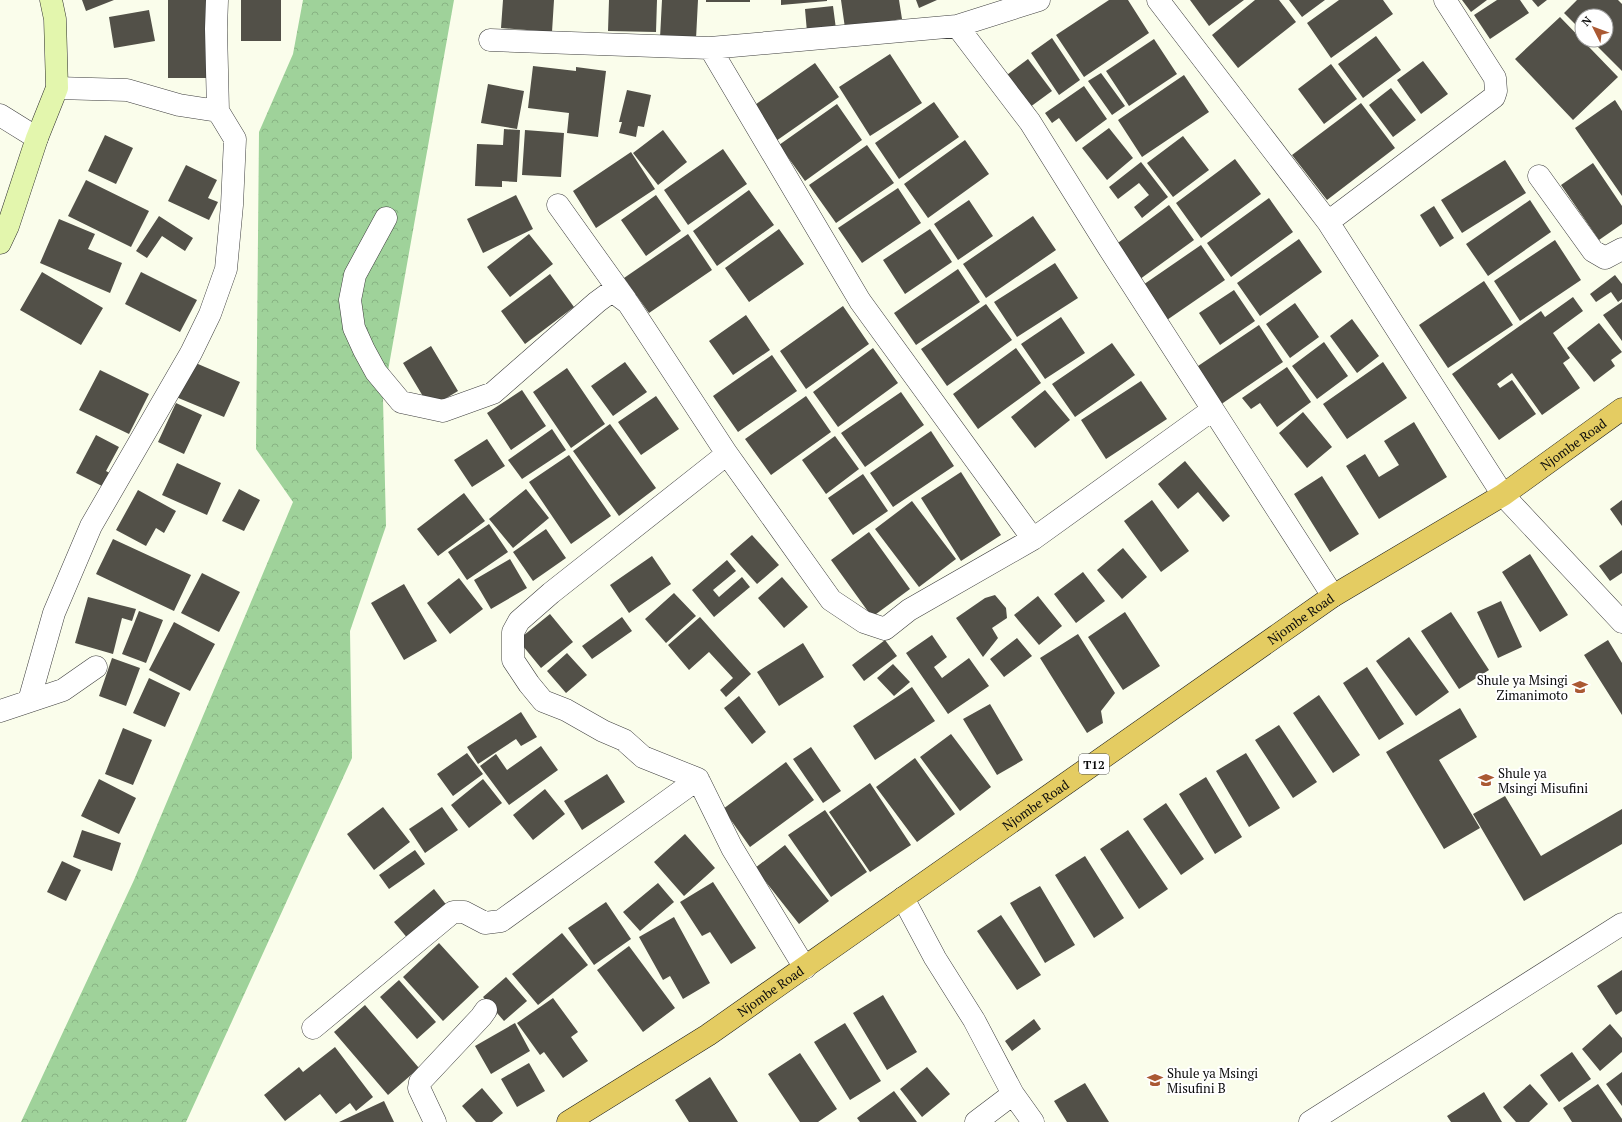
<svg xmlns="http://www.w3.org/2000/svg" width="1622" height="1122" font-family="'PT Serif',serif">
  <defs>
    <pattern id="forest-crowns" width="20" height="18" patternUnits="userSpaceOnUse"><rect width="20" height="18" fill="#9fd29a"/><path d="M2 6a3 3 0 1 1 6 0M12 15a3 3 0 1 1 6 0" fill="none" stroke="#88b383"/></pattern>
  </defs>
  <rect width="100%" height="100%" fill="#fafdeb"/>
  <!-- forest -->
  <path fill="url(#forest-crowns)" d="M303,0H454L383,399L386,526L350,631L352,758L186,1122H21L134,880L293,502L256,449L259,132L293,54Z"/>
  <!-- building -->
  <path fill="#525048" d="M82,0H114L86,11Z
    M168,0H208V78H168Z
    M241,0H281V41H241Z
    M503,0H554L552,32L501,28Z
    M609,0H657L656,32L608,31Z
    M662,0H698L696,39L660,38Z
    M706,0H750V2H706Z
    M781,0H827V1L781,5Z
    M841,0H899L902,19L845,28Z
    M916,0H937L919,8Z
    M1109,0H1128L1149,33L1084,77L1056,35Z
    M1190,0H1244L1209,26Z
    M1255,0H1279L1296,22L1238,68L1212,35Z
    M1289,0H1325L1302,17Z
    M1339,0H1383L1393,14L1331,58L1307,23Z
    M1462,0H1487L1471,12Z
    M1497,0H1520L1529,13L1490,39L1474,15Z
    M1532,0H1547L1538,7Z
    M1577,0H1618L1622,4V71L1591,40H1606V16H1582V31L1564,13Z
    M833,6L836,29L807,32L805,9Z
    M149,10L155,41L114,48L109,17Z
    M1560,17L1618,77L1573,120L1515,59Z
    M1376,36L1401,70L1363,98L1338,64Z
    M1052,38L1080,80L1059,95L1031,53Z
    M1154,39L1177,74L1129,106L1106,71Z
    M890,54L922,103L870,136L839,87Z
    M1028,59L1052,91L1026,110L1003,78Z
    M1423,61L1448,94L1421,114L1397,80Z
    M815,63L839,97L776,141L752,107Z
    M1331,64L1357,99L1324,124L1298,89Z
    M533,66L576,71V67L606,71L598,137L567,133L569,113L528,108Z
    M1101,73L1125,106L1112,115L1088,81Z
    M1184,75L1209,112L1142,157L1118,120Z
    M488,84L524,91L517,129L481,123Z
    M1084,86L1107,119L1076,142L1059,118L1052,123L1045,113Z
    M1391,88L1416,120L1393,137L1369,105Z
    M627,90L651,95L644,127L638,126L636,137L619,133L622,122H619Z
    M1615,100L1622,111V196L1575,128Z
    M934,102L959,137L899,179L875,143Z
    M1361,103L1395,148L1327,200L1292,155Z
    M837,104L862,140L805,181L779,145Z
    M1109,128L1133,158L1107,180L1082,148Z
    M504,129L520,130L517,182L502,181V187L475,186L477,144L503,145Z
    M525,130L564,133L561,177L522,175Z
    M663,130L687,162L658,185L633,153Z
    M105,135L133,148L116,184L88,171Z
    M1183,136L1209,170L1173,197L1147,163Z
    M965,140L989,174L928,218L904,184Z
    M867,145L894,183L836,223L809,185Z
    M723,149L747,184L688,225L664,190Z
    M631,152L655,189L596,228L573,191Z
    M1235,159L1261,194L1201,238L1176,203Z
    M1505,160L1526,193L1462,233L1441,200Z
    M1141,162L1168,197L1142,218L1134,207L1149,195L1139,183L1118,199L1109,187Z
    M1593,163L1622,206V224L1599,240L1561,185Z
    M186,165L217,180L208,198L218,202L209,220L168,201Z
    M86,180L149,211L131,247L68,216Z
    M898,188L921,223L862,263L838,228Z
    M749,190L774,225L717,266L693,231Z
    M516,195L533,229L483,253L467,219Z
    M656,195L681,231L646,256L621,220Z
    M1269,198L1293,232L1231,277L1207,243Z
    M969,200L993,236L958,260L934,224Z
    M1530,200L1551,232L1488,276L1466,244Z
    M1169,205L1194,240L1136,282L1111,248Z
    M1434,206L1454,238L1440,247L1420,215Z
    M159,216L193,238L185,251L162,236L147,258L136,251Z
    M1033,216L1056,250L986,298L963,264Z
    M59,219L95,234L88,249L122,263L110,293L40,263Z
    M779,229L804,264L749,302L725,268Z
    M930,229L952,262L905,294L883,260Z
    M529,234L553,264L510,297L487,267Z
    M688,234L712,270L649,313L624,278Z
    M1299,239L1322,272L1260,316L1237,283Z
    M1555,240L1581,280L1520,321L1494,281Z
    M1201,245L1225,280L1164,322L1140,287Z
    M1055,263L1078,298L1017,337L994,302Z
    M958,269L980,302L916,345L894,313Z
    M42,272L103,308L81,345L20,310Z
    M141,272L197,300L180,332L125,304Z
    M550,274L574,307L525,344L501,311Z
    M1615,275L1622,284V299L1618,302L1611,292L1596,302L1590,294Z
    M1484,281L1513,325L1448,368L1419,325Z
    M1234,290L1255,321L1220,345L1199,313Z
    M1573,297L1583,311L1553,333L1570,358L1563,363L1580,388L1542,415L1512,373L1497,384L1500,388L1512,380L1536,414L1499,440L1452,374L1541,311L1545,317Z
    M1622,302V341L1603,315Z
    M1295,303L1319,337L1290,358L1266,324Z
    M986,304L1012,340L947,386L921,349Z
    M843,306L869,344L806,389L780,351Z
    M746,315L770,350L733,375L709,341Z
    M1061,317L1085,353L1045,379L1021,344Z
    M1352,319L1379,356L1357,373L1330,336Z
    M1599,323L1622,352L1611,360L1615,366L1594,382L1567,348Z
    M1259,325L1283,362L1220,405L1195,368Z
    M1324,342L1348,376L1317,399L1292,366Z
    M1112,343L1135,375L1075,417L1052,384Z
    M431,346L458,391L430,408L403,363Z
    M873,348L898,383L838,427L813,392Z
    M1016,348L1041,383L978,429L953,394Z
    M772,355L797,391L738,432L713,396Z
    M191,361L240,382L224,417L176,397Z
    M625,362L647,392L613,416L591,386Z
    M1383,362L1407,398L1347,439L1323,404Z
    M1287,367L1311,402L1277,427L1260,403L1251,409L1242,398Z
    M567,368L605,424L571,448L533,392Z
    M100,370L149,394L129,434L79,410Z
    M1141,381L1167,419L1106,459L1081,420Z
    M522,390L546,426L511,450L487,413Z
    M1045,390L1070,420L1035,448L1011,417Z
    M901,392L924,425L865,467L841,433Z
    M656,396L679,429L641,455L618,422Z
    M806,396L831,432L771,475L745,439Z
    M176,403L202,415L184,454L158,442Z
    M1303,412L1332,447L1307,468L1279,433Z
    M1414,422L1447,477L1379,519L1346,466L1365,454L1379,477L1399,465L1384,441Z
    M610,424L656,488L619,516L573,451Z
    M552,429L566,450L522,479L508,460Z
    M931,431L954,466L893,507L870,473Z
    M96,435L119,447L106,471L117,477L110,490L76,473Z
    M835,436L859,469L826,494L802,460Z
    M487,439L505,466L472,487L454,460Z
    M569,455L611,516L571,544L529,482Z
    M1185,461L1230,516L1223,522L1198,492L1178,509L1158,484Z
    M177,463L221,483L207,515L162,495Z
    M961,472L1001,535L961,561L921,498Z
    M863,474L888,511L853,535L828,498Z
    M1322,476L1359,534L1330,552L1294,494Z
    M239,489L260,500L244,531L222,521Z
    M526,489L549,518L513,548L489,519Z
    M138,490L176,511L164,533L156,528L146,546L116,530Z
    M464,493L485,521L438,556L417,529Z
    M1152,500L1189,551L1161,572L1124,521Z
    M1622,500V526L1610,509Z
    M912,501L956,559L919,587L875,529Z
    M489,524L508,552L467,580L448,552Z
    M546,529L566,558L533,581L513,552Z
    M869,532L910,589L872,617L831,560Z
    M752,535L779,565L757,584L730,554Z
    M113,539L191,575L174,611L96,574Z
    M1123,548L1147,577L1122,599L1097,570Z
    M1622,550V573L1610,581L1599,566Z
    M1530,554L1568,615L1540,632L1502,572Z
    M652,556L671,584L629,613L610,585Z
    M510,559L527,588L491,609L474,580Z
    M727,560L736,571L713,590L719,597L742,577L750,587L714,617L692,590Z
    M1083,572L1105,601L1076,623L1054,594Z
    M202,573L240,592L219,632L181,613Z
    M782,577L808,607L784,628L758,598Z
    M459,578L483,609L450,634L427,603Z
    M404,584L437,641L404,660L371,603Z
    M674,593L696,616L666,643L645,619Z
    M995,595L1006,608L1007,618L992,628L998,638L983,657L956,618L985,598Z
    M1038,596L1062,626L1039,645L1014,615Z
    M88,597L136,609L132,621L122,618L113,654L75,643Z
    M1501,601L1522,647L1498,658L1477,612Z
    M139,611L163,620L146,663L122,654Z
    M1125,612L1160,666L1123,690L1088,637Z
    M1451,612L1489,670L1459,689L1421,631Z
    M550,614L573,642L541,668L518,640Z
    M622,617L632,631L592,659L582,646Z
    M700,617L751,674L726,697L720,690L733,678L709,652L689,670L668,645Z
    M174,622L215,644L190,691L149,670Z
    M1078,634L1115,693L1101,711L1103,723L1087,733L1040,658Z
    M932,635L947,657L934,667L942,678L969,658L989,686L948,714L906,653Z
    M1409,637L1449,692L1416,716L1376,661Z
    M1017,638L1032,656L1004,677L990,659Z
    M885,640L897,656L864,681L852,665Z
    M1608,640L1622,663V715L1584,655Z
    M803,643L824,677L779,706L757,672Z
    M567,653L587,675L566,693L547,671Z
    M112,658L140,668L126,706L99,696Z
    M893,664L910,682L894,696L877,678Z
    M1367,667L1404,724L1379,740L1343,683Z
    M149,678L180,693L165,727L133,713Z
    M912,687L935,721L875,760L853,726Z
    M1319,695L1360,755L1333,773L1293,713Z
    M739,696L766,732L752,744L724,708Z
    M990,704L1023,760L997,775L963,719Z
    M1460,708L1477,737L1439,760L1480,828L1444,849L1386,752Z
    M521,712L537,737L521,746L516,739L478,764L467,747Z
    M1279,725L1317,782L1293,798L1255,740Z
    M123,728L152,740L133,785L105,774Z
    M951,734L991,787L960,811L920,757Z
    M541,746L558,770L509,805L480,766L496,754L507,770Z
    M811,747L841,791L823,803L793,759Z
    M467,753L483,774L453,796L437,774Z
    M1246,753L1280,808L1249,827L1216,771Z
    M915,758L955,814L917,842L876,787Z
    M786,762L814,800L750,847L723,809Z
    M607,774L625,802L582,830L564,801Z
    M1206,777L1242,837L1215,854L1179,794Z
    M99,779L136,798L119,834L81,816Z
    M483,779L502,803L469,828L451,805Z
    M870,783L911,845L870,872L829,812Z
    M545,789L565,814L533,840L513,815Z
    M1505,796L1541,856L1622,809V844L1524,901L1473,814Z
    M1166,803L1204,859L1181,875L1143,819Z
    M383,807L410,842L374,870L347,834Z
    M442,807L458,830L425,853L409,829Z
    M825,810L867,872L831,897L788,835Z
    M82,830L121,843L112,871L73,857Z
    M1128,830L1168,889L1139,909L1100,849Z
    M685,834L715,868L684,896L654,862Z
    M785,845L829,901L799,924L755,868Z
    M415,850L425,864L389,889L379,875Z
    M1085,856L1124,918L1094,938L1055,875Z
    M62,861L81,870L66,901L47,892Z
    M713,882L756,948L731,964L710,932L702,936L680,902Z
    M658,883L674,902L640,931L623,912Z
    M1040,886L1075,945L1045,963L1010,903Z
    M434,889L448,907L409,940L394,922Z
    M606,902L631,939L594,965L568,928Z
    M1001,915L1041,975L1017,990L977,931Z
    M674,917L710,983L683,999L670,976L663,980L639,937Z
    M562,933L588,965L538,1005L512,974Z
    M439,943L479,987L443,1021L403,977Z
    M629,946L675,1008L643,1032L597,970Z
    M1622,970V1011L1616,1015L1597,986Z
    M506,977L527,1001L504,1021L483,997Z
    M399,980L436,1022L417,1039L380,997Z
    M883,995L917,1052L887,1070L853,1013Z
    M553,998L578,1032L571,1037L588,1061L563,1078L544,1052L540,1055L517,1023Z
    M365,1005L419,1068L388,1095L334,1032Z
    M1034,1019L1041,1029L1012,1051L1005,1041Z
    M515,1023L530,1051L491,1074L475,1046Z
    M845,1023L881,1081L850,1100L814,1042Z
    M1610,1024L1622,1038V1052L1600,1071L1582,1049Z
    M335,1047L373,1097L356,1111L350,1103L336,1114L320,1094L285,1121L264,1095L299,1067L303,1072Z
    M1572,1052L1591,1079L1559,1102L1540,1075Z
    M800,1053L837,1109L818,1122H800L768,1074Z
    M529,1063L545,1091L517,1107L501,1079Z
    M927,1067L950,1094L922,1117L900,1089Z
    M1622,1072V1106L1606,1084Z
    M710,1077L738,1122H689L675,1100Z
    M1085,1083L1109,1122H1067L1054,1101Z
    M1530,1084L1548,1104L1529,1122H1516L1503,1107Z
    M1598,1084L1622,1119V1122H1572L1563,1108Z
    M482,1088L503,1113L492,1122H476L462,1106Z
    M894,1091L917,1122H860L857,1118Z
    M1484,1092L1502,1122H1451L1447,1116Z
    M384,1101L394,1122H339Z"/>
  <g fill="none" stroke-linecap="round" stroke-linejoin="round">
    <defs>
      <path id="street" d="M1158,0L1328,222L1503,495L1622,622
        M957,26L1030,122L1110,250L1333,596
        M490,40L710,48L957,26L1039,0
        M710,48L860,301L1033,539
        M57,88L127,90L179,105L218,111
        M0,115L37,138
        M1539,176L1593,251L1605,258L1622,249
        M558,205L626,300
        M386,218L355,275L350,300L354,328L364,350L376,372L401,402L443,411L493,393L597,302L612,291L628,303L727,454L831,600L864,622L885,629L909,610L1033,539L1212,410
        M1328,222L1494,97L1496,91L1495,78L1445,0
        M727,454L551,593L519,621L513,632V660L529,684L543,701L566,710L603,731L624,740L643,757L698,779L732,848L805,968
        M29,701L54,613L91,526L191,353L210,314L226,269L232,205L235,139L218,111L216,29L217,0
        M0,711L63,690L96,667
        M903,898L935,958L974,1020L1013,1094L1033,1122
        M313,1028L453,912H464L485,923L501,921L698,779
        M435,1122L419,1088L420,1082L481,1017L486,1010
        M976,1122L1013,1094
        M1310,1122L1622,924"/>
      <path id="secondary" d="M0,243L8,226L37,138L57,88L55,19L51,0"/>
      <g id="highway">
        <path id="s1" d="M568,1122L708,1035L1333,596L1503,495L1622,409"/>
      </g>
    </defs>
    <!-- street casing -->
    <use href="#street" stroke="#3e3e3e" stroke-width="23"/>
    <!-- secondary casing -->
    <use href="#secondary" stroke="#2d2d2d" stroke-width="23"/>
    <!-- highway casing -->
    <use href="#highway" stroke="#1c1c1c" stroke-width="23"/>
    <!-- street -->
    <use href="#street" stroke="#fff" stroke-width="22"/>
    <!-- secondary -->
    <use href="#secondary" stroke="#e3f6ad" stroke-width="22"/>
    <!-- highway -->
    <use href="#highway" stroke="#e4cc62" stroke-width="22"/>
  </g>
  <!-- icons -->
  <defs>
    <symbol id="school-bare" viewBox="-9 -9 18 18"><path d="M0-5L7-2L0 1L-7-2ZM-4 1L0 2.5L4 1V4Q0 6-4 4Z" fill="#aa5933" stroke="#fff" stroke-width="2.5" paint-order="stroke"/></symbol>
  </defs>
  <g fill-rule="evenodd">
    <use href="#school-bare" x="1569" y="676" width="22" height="22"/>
    <use href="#school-bare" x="1475" y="769" width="22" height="22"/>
    <use href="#school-bare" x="1144" y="1069" width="22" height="22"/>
  </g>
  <g text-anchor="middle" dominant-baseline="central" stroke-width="4" stroke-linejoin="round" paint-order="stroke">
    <!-- shield labels -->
    <rect fill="#fff" stroke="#545454" stroke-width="1" x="1079" y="754" width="30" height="20" rx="3"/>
    <g font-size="12" font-weight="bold" fill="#0b0b0b">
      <text x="1094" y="764">T12</text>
    </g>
    <!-- street labels -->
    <g font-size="13" fill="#0b0b0b" stroke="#fff">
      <text stroke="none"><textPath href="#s1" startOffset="1213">Njombe Road</textPath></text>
      <text stroke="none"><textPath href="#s1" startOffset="889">Njombe Road</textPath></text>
      <text stroke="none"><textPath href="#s1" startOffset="565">Njombe Road</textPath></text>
      <text stroke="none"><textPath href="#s1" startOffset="241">Njombe Road</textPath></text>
    </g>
    <!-- poi labels -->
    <g font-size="13" fill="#0b0b0b" stroke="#fff" text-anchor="start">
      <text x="1568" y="680" text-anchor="end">Shule ya Msingi<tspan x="1568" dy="15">Zimanimoto</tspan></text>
      <text x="1498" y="773">Shule ya<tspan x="1498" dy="15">Msingi Misufini</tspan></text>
      <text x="1167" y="1073">Shule ya Msingi<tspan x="1167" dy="15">Misufini B</tspan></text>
    </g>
  </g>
  <!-- north arrow -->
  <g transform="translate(1594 28) rotate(312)"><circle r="19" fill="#ffffff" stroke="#9d9d9d"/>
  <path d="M0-3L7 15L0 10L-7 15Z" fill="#aa5933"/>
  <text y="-6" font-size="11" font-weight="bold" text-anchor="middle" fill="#0b0b0b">N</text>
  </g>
</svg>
